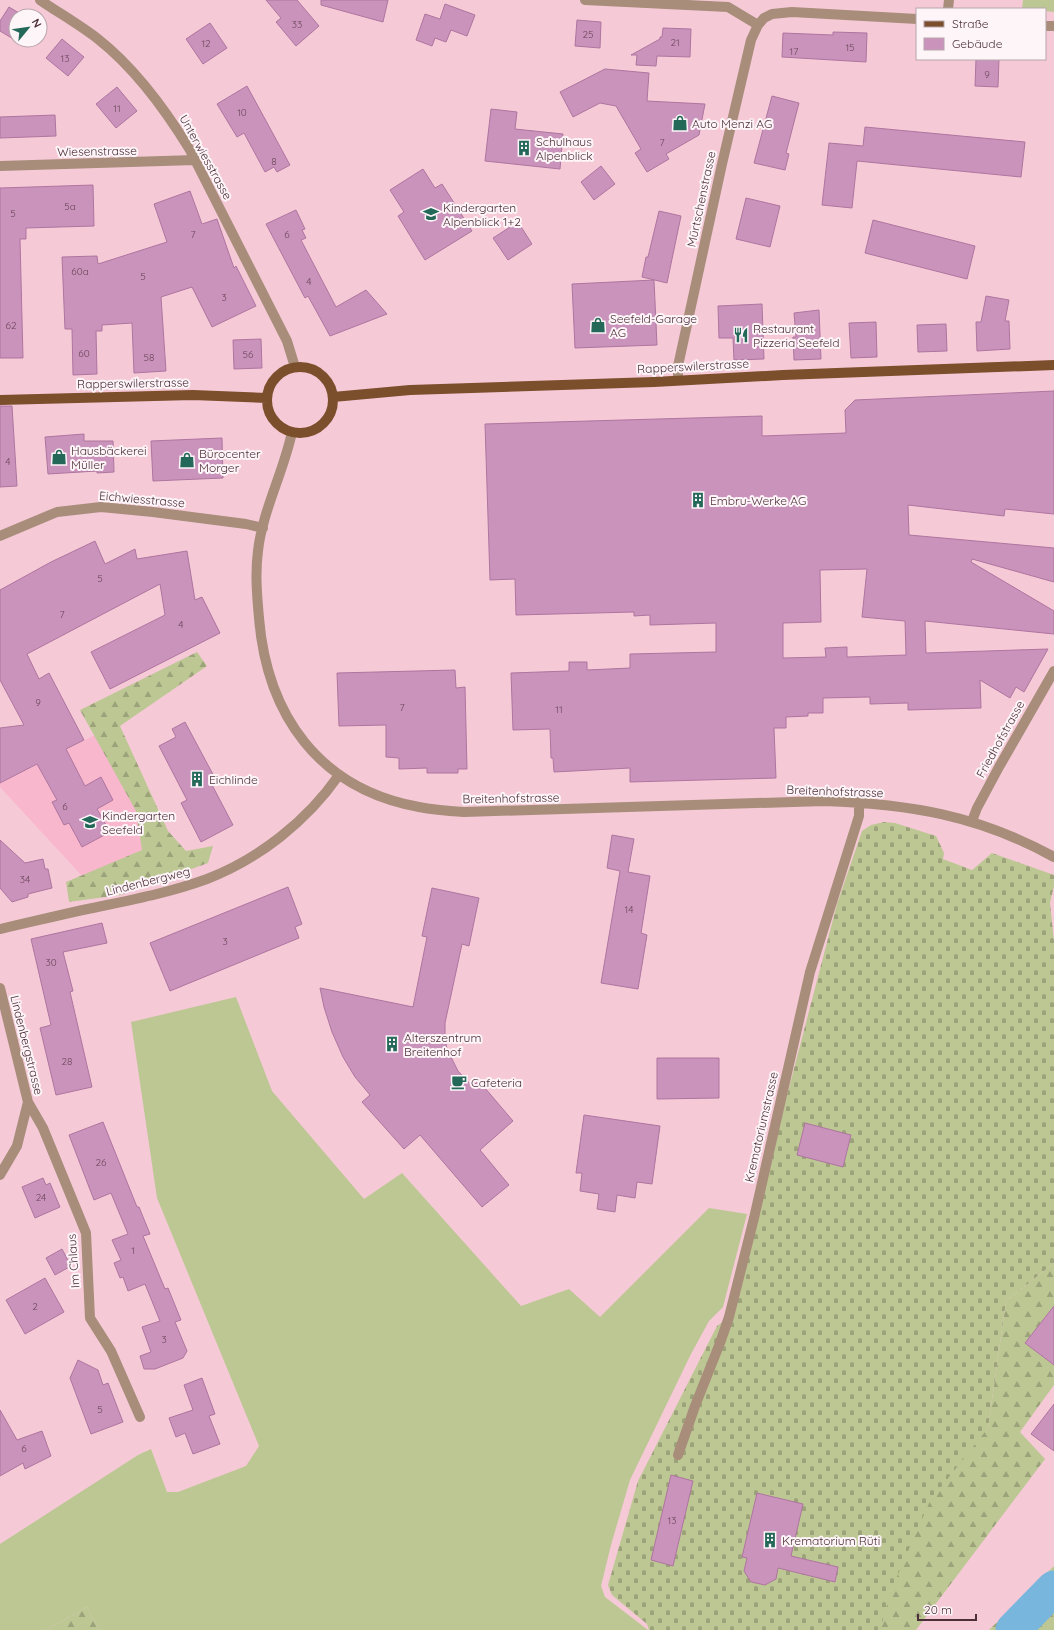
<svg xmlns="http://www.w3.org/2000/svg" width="1054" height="1630" font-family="Quicksand,sans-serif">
  <defs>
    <pattern id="forest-firs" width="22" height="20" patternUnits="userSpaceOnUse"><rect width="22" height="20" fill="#bdc794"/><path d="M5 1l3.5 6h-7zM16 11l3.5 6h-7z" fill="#9ca27a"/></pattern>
    <pattern id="cemetery-stones" width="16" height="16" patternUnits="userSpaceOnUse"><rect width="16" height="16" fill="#bdc794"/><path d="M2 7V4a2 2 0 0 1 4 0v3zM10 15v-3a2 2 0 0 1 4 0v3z" fill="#9ca27a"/></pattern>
  </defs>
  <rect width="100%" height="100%" fill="#f6c9d7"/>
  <!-- built -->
  <path fill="#f9b7ce" d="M103,731L165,858L94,889L0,787V783Z"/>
  <!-- grass -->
  <path fill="#bdc794" d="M1023,0H1054V12L1045,11V9H1022Z
    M236,997L272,1091L364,1199L402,1173L521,1306L569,1289L600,1317L709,1208L747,1214L723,1307L709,1321L691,1354L630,1480L611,1545L601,1586L605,1597L648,1630H99L87,1607L46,1630H0V1544L138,1455L151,1449L167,1492H178L246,1466L259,1446L157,1198L131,1022Z"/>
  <!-- forest -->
  <path fill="url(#forest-firs)" d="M197,652L207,666L120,726L168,831L186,851L213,846L208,863L120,895L69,902L66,882L142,850L136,811L80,710Z
    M1054,1263V1306L1025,1343L1054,1365V1385L1020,1432L1045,1459L916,1630H800L988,1428L1006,1301Z
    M1054,1566V1630H989Z
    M87,1607L99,1630H46Z"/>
  <!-- cemetery -->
  <path fill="url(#cemetery-stones)" d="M884,822L895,823L936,836L944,853L943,859L972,870L992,853L1054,875V886L1050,903L1054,941V1263L1006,1301L988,1428L930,1501L892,1588L880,1630H649L647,1624L612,1595L608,1585L638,1481L717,1326L729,1317L756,1227L785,1103L837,904L862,831L871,825Z"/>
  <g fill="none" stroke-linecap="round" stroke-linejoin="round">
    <!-- river -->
    <path stroke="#79b6dd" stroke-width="35" d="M1013,1630L1054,1588"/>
  </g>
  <!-- building -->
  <path fill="#ca93bb" stroke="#ae759f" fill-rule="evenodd" d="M266,0H297L319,26L296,46L276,22L281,18Z
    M321,0H388L383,22L321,5Z
    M445,4L475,15L467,36L451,30L446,42L435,38L432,46L416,40L425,14L440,19Z
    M9,7L24,16H16V40H23L20,43L0,31V21Z
    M577,20L601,22L600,48L575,46Z
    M210,23L227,48L203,64L186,39Z
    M663,28L691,29L690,57L657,56L656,66L636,65L637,55H631L660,39V37H662Z
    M833,32L867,33L866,62L782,57L783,33L833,35Z
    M62,39L84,57L68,76L46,58Z
    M976,59H999L998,87L975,86Z
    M605,69L649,73L647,101L705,104L699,135L666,154L669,159L647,172L635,153L641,149L616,106L600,103L573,117L560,92Z
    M247,86L290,165L277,172L274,167L265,172L244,133L237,137L217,104Z
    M117,87L137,111L116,128L96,104Z
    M772,96L799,103L786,153L789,154L785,170L754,163Z
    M491,109L517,112L515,129L563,134L560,169L485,161Z
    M55,115L56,136L0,138V117Z
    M865,127L1025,142L1021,177L857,161L852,208L822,205L829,143L863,146Z
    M601,166L615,184L594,200L581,182Z
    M423,169L435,188L442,184L472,231L425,260L398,216L404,212L390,190Z
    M93,185L94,226L26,228V239H20L23,358H0V188Z
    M190,191L202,224L217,219L234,268L236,266L256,306L212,327L192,287L161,297L166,371L134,373L132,323L102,325V331H96L97,374L73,375L72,329H65L62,257L97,256L98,264L167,242L154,204Z
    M746,198L780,206L770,247L736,239Z
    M296,210L305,229L302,230L306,238L301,240L336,307L366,290L387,314L330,336L308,296L305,298L266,224Z
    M659,211L681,216L667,283L642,277L646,257H648Z
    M873,220L975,246L967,279L865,253Z
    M518,222L532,244L508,260L493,238Z
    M654,280L657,345L575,348L572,284Z
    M986,296L1009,300L1005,321H1009L1010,349L977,351L976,322H981Z
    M762,304L764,359L734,360L733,338H719L718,306Z
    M819,310L821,359L794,360L793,337H796L794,313Z
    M876,322L877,357L851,358L849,323Z
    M946,324L947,351L918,352L917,325Z
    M261,339L262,368L234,369L233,340Z
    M1054,391V514L1005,509L1004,516L908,505L909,535L1054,548V582L972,559L971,562L1054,611V634L925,621L926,653L1048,649L1024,692L1016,687L1010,698L980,680L981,708L908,710V703L870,704V697L823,698V713H808V716L786,717V728H774L776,778L630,782V768L554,772L553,758H551L550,729L513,730L511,673L569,671V662H587V670L630,668V654L716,652V623L650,625V615L634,616V612L516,615L515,579L490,580L485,424L762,416V436L846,433L845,410L855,400ZM867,569L862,617L905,621L906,655L847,657V647L825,648L826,657L783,658V623L821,622L820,570Z
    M0,406H12L17,486L0,487Z
    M84,434V441H113L114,472L97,473V471L48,474L45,437Z
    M222,438L223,478L153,481L151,441Z
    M95,541L105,564L135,549L137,559L187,551L195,600L202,597L220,633L110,689L91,652L165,615L160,584L27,654L39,679L49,673L84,740L66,749L85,786L101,777L113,800L97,809L110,832L82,847L69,823L64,825L52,802L57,800L37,764L0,783V728L24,725L0,680V590L51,562Z
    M455,670L456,688L465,687L467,769H458V773H427V768L399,769V758L386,757V725L339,726L337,673Z
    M185,722L216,780L211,783L233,825L201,842L181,803L187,800L159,746L176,737L172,729Z
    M612,835L634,839L628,872L650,876L641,933L647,935L638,989L601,983L620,871L607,868Z
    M0,840L25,863L43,859L45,869H48L52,888L28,894V897L12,902L0,888Z
    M288,887L302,924L295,927L299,938L170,991L150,943Z
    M432,888L479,898L469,946L462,944L445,1023V1038L447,1049L458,1071L472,1086L479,1081L513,1121L480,1150L509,1185L482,1207L420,1135L404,1149L362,1102L370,1095L355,1077L343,1057L332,1032L324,1007L320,988L413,1007L427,937L422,936Z
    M102,923L107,943L63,952L73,991L70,992L92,1087L56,1095L40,1028L51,1025L31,939Z
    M657,1058H719V1098L657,1099Z
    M584,1115L660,1126L652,1184L637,1182L635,1198L617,1195L615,1212L597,1209L599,1194L580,1191L582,1173H576Z
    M103,1122L137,1207H139L150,1234L143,1236L165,1289L168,1288L181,1320L175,1322L187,1351L183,1358L155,1369H144L140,1356L151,1352L142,1327L160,1321L145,1284L128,1291L123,1277L120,1278L114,1263L121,1260L112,1240L128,1234L111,1193L94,1200L69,1135Z
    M805,1123L851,1135L843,1167L797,1155Z
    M43,1178L46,1185L50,1183L60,1207L35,1218L22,1187Z
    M62,1249L71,1266L55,1275L46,1258Z
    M45,1278L64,1312L25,1334L6,1300Z
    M1054,1306V1365L1025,1343Z
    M78,1360L98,1370L103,1385L108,1383L123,1422L91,1434L70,1378Z
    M202,1378L215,1414L209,1416L220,1444L193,1454L185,1433L176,1437L169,1418L193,1410L184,1385Z
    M1054,1404V1451L1031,1434Z
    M0,1410L17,1440L42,1431L51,1456L25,1469L23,1463L0,1476Z
    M671,1475L693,1481L673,1566L651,1560Z
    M757,1493L803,1504L791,1556L838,1567L835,1582L778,1568L776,1579L765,1585L751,1582L744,1571L747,1558L742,1557Z"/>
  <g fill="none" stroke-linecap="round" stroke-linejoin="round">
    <!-- minor -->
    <path stroke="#a78d7a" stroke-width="10" d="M40,0C59,13 80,25 98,39C136,69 165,109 190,150L287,341L295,367
      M585,0L728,7L758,25
      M948,9L949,0
      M1045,26H1054
      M0,166L195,160
      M678,380V366L722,164L751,40L758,25L764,18L772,14L792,12L917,19
      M292,432C284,471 262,512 258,551C255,573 257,596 259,618C267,715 319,789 419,807C434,810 449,811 464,812L824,801C909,804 978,815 1054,857
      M0,536L57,512L101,507L153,512L246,524L263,528
      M972,821L977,808L999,767L1054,671
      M0,929C36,921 71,912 107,905C141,898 174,891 207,879C259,859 307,821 339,775
      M0,988L28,1102L17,1146L0,1175
      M28,1102L43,1128L86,1233L90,1318L111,1351L140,1417
      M678,1455L695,1406L720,1343L729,1317L754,1218L810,972L859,816V802"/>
    <!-- major -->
    <path stroke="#7b4e2c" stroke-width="10" d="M267 400a33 33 0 1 1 66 0a33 33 0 1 1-66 0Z
      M333,397L410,390L654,382L783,375L1054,365
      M0,400L193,395L267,398"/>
  </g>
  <!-- icons -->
  <defs>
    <symbol id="shop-bare" viewBox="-9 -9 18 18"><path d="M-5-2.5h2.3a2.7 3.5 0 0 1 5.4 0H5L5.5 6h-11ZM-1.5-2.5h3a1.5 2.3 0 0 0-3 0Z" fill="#24685a" stroke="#fdf5f8" stroke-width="2.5" paint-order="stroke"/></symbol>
    <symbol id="building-bare" viewBox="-9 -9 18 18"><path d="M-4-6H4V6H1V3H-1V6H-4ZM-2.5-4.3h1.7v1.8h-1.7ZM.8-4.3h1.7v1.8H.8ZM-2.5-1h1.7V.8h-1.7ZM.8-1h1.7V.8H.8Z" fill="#24685a" stroke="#fdf5f8" stroke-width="2.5" paint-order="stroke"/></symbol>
    <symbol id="school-bare" viewBox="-9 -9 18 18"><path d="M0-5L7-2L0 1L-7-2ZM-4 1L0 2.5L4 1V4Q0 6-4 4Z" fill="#24685a" stroke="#fdf5f8" stroke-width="2.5" paint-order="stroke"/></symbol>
    <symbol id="restaurant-bare" viewBox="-9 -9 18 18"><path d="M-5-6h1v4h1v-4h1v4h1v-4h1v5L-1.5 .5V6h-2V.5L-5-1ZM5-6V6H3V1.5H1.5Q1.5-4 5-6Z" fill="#24685a" stroke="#fdf5f8" stroke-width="2.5" paint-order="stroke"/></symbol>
    <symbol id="cafe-bare" viewBox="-9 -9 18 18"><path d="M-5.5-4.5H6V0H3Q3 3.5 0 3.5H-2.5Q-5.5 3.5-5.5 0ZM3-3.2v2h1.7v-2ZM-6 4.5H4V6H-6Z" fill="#24685a" stroke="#fdf5f8" stroke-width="2.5" paint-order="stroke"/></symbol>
  </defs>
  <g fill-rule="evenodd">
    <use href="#shop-bare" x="669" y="112" width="22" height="22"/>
    <use href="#building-bare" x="513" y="137" width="22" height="22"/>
    <use href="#school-bare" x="420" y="203" width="22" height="22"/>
    <use href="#shop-bare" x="587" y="314" width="22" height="22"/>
    <use href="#restaurant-bare" x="730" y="324" width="22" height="22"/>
    <use href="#shop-bare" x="48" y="446" width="22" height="22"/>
    <use href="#shop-bare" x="176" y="449" width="22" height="22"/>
    <use href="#building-bare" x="687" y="489" width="22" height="22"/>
    <use href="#building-bare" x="186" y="768" width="22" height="22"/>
    <use href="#school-bare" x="79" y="811" width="22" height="22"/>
    <use href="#building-bare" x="381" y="1033" width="22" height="22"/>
    <use href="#cafe-bare" x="448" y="1071" width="22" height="22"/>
    <use href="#building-bare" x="759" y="1529" width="22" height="22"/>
  </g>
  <g text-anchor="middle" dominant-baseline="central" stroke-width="4" stroke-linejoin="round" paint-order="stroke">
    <!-- number labels -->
    <g font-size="10" fill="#6c485a">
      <text x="297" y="24">33</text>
      <text x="588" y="34">25</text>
      <text x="675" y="42">21</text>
      <text x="206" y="43">12</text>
      <text x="850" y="47">15</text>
      <text x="794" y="51">17</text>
      <text x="65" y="58">13</text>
      <text x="987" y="74">9</text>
      <text x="117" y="108">11</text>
      <text x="242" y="112">10</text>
      <text x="662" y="142">7</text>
      <text x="274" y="161">8</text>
      <text x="70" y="206">5a</text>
      <text x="13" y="213">5</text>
      <text x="193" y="234">7</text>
      <text x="287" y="234">6</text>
      <text x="80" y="271">60a</text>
      <text x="143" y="276">5</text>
      <text x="309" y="281">4</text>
      <text x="224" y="297">3</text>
      <text x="11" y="325">62</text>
      <text x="84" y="353">60</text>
      <text x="248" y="354">56</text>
      <text x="149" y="357">58</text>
      <text x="8" y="461">4</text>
      <text x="100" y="578">5</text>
      <text x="62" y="614">7</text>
      <text x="181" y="624">4</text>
      <text x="38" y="702">9</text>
      <text x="402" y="707">7</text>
      <text x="559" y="709">11</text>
      <text x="65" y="806">6</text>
      <text x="25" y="879">34</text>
      <text x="629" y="909">14</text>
      <text x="225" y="941">3</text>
      <text x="51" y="962">30</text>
      <text x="67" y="1061">28</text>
      <text x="101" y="1162">26</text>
      <text x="41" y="1197">24</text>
      <text x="133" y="1250">1</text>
      <text x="35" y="1306">2</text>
      <text x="164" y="1339">3</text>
      <text x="100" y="1409">5</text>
      <text x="24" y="1448">6</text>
      <text x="672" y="1520">13</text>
    </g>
    <!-- poi labels -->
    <g font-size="12" fill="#4d2f3a" stroke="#fdf5f8" text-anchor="start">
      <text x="692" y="123">Auto Menzi AG</text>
      <text x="536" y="141">Schulhaus<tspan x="536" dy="14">Alpenblick</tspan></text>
      <text x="443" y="207">Kindergarten<tspan x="443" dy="14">Alpenblick 1+2</tspan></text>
      <text x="610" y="318">Seefeld-Garage<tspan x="610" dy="14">AG</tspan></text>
      <text x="753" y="328">Restaurant<tspan x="753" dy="14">Pizzeria Seefeld</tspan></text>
      <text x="71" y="450">Hausbäckerei<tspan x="71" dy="14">Müller</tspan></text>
      <text x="199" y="453">Bürocenter<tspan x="199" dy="14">Morger</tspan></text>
      <text x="710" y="500">Embru-Werke AG</text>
      <text x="209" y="779">Eichlinde</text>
      <text x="102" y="815">Kindergarten<tspan x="102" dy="14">Seefeld</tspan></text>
      <text x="404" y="1037">Alterszentrum<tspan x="404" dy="14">Breitenhof</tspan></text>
      <text x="471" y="1082">Cafeteria</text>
      <text x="782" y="1540">Krematorium Rüti</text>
    </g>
    <!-- street labels -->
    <g font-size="12" fill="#4d2f3a" stroke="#fdf5f8">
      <text transform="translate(97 151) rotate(-1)">Wiesenstrasse</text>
      <text transform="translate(206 157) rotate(61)">Unterwiesstrasse</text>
      <text transform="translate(701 199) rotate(-78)">Mürtschenstrasse</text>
      <text transform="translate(693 366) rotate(-3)">Rapperswilerstrasse</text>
      <text transform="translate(133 383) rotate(-1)">Rapperswilerstrasse</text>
      <text transform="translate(142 499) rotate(5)">Eichwiesstrasse</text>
      <text transform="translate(1000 739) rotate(-61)">Friedhofstrasse</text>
      <text transform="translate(835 791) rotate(2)">Breitenhofstrasse</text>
      <text transform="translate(511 798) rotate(-1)">Breitenhofstrasse</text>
      <text transform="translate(148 881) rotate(-14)">Lindenbergweg</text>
      <text transform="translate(27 1045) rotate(76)">Lindenbergstrasse</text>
      <text transform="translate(761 1127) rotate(-77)">Krematoriumstrasse</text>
      <text transform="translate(73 1261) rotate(-94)">Im Chlaus</text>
    </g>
  </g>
  <!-- legend -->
  <rect x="916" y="8" width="130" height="52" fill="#fdf5f8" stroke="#b7a6ac"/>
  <rect x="924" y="21" width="20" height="6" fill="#7b4e2c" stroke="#b7a6ac"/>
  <text x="952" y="28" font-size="12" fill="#4d2f3a">Straße</text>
  <rect x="924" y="38" width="20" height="12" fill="#ca93bb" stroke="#b7a6ac"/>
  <text x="952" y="48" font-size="12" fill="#4d2f3a">Gebäude</text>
  <!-- north arrow -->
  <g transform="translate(28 28) rotate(61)"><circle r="19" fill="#fdf5f8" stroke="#b7a6ac"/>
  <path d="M0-3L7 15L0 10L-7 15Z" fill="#24685a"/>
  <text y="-6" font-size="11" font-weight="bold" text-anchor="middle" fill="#4d2f3a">N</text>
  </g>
  <!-- scale -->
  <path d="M918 1614v6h58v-6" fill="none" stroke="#4d2f3a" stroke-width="2"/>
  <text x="924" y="1614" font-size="12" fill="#4d2f3a" stroke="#fdf5f8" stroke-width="3" paint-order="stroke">20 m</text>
</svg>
